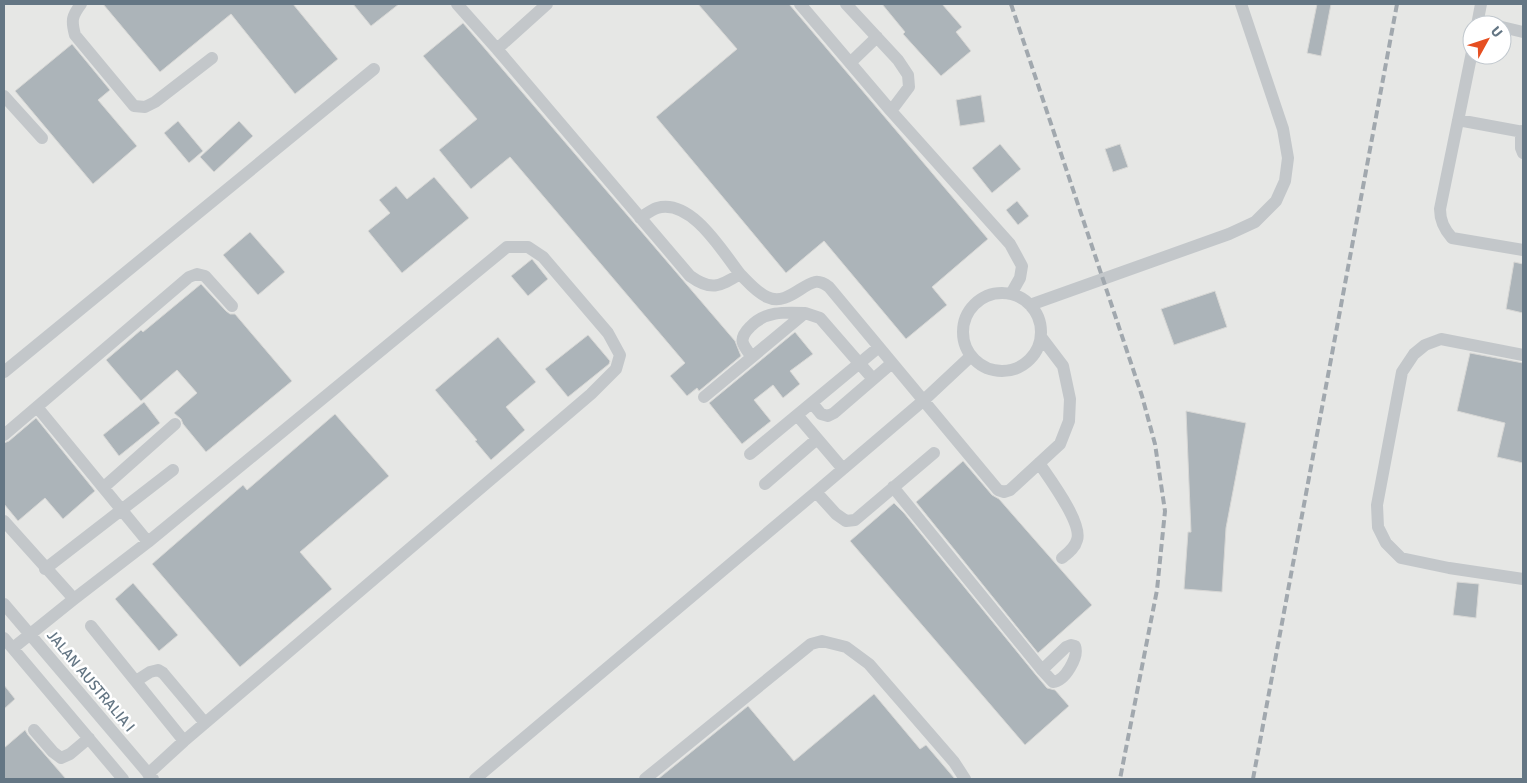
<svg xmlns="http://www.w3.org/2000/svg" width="1527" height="783" font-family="Signika,sans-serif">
  <rect width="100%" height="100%" fill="#f6f6f2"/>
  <!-- built -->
  <path fill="#e6e7e5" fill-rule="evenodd" d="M4,4H1523V779H4ZM1472,25H1502V55H1472Z"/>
  <!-- building -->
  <path fill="#acb4b9" stroke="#d7d7d5" d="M103,4H293L338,59L295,94L231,14L160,72Z
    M353,4H399L371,26Z
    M698,4H789L988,239L932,287L947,305L906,339L824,241L786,273L656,117L737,49Z
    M882,4H942L962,27L956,32L971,51L941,76L903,34L905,32Z
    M1317,4H1331L1321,56L1307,53Z
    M463,23L735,341L741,356L699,391L697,388L687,396L670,376L685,363L510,157L471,189L439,150L477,119L423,56Z
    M72,44L110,90L98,100L137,146L93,184L15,91Z
    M981,95L985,122L960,126L956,100Z
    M178,121L203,151L189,163L164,133Z
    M239,121L253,136L214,172L200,157Z
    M1000,144L1021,169L992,193L972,168Z
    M1120,144L1128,167L1113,172L1105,149Z
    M434,177L469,218L402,273L368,231L390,213L379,200L396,186L407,199Z
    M1017,201L1029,216L1018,225L1006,210Z
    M250,232L285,272L258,295L223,255Z
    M532,259L548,279L528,296L511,276Z
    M1514,262L1523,264V313L1506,309Z
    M201,284L226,311L230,314H235L292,381L206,452L183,424L181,419L174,413L197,393L177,370L141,401L106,360L141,330L143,332Z
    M1215,291L1227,327L1174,345L1161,309Z
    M795,332L813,354L790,371L800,384L783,398L773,385L754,400L771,421L742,444L709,403Z
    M588,335L610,361L609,364L568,397L545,369Z
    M498,337L536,382L506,407L525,430L491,460L475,441L477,440L435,390Z
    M1470,353L1523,363V463L1497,457L1505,423L1457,411Z
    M144,402L160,423L119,456L103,435Z
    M1186,411L1246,423L1226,528L1222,592L1184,589L1188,532H1191Z
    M335,414L389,476L300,552L332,589L240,667L152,564L243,485L247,490Z
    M36,418L95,491L63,519L45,498L18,521L4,504V443L9,441Z
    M963,461L992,495L999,499L1092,605L1038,653L916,502Z
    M894,503L904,513L1036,675L1047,688L1055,690L1069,706L1025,745L850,541Z
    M1457,582L1479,584L1476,618L1453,615Z
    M133,583L178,635L159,651L115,599Z
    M4,685L15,699L4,709Z
    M874,694L920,749L926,745L955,779H658L748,706L794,761Z
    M25,730L28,735L66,779H4V748Z"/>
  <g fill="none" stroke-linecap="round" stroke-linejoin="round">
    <!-- minor -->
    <path stroke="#c3c7ca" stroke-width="12" d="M81,4C72,16 71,20 75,35L134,106L145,107L155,102L212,58
      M457,4L497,49
      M547,4L497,49L690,276C711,291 719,287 740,274C748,282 756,292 767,297C786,306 801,285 815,282C820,281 825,284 829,287L998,490L1004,492L1010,490L1060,444L1069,421L1070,399L1063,366L1041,337
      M800,4L891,111L1010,244L1022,266L1020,278L1011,294
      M846,4L898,60L908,75L909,87L891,111
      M1478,22L1491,25
      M1477,25L1481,4
      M1502,27L1523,32
      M1472,52L1440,209C1440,221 1444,229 1452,238L1523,250
      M850,63L877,37
      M4,96L42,138
      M1458,120L1523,132
      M1521,131V148L1523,153
      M640,218C645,215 651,210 657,208C691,198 722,251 740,274
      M963 332a39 39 0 1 1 78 0a39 39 0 1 1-78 0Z
      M1030,305L1229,234L1255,222L1276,201L1285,181L1288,158L1283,129L1241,4
      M1523,355L1441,339L1425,345L1414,354L1402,372L1377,505L1378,527L1386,543L1401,558L1449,568L1523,579
      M752,357C743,345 737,340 750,327C765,311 784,312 805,313
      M4,372L374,69
      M704,397L805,313L820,318L873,379
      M812,403L821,414L828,416L834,413L892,363
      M37,407L148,542
      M797,415L843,469
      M4,435L189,277L197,274L205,276L232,306
      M750,454L879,347
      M1039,463C1049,478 1083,523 1077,540C1075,548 1068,553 1062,558
      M765,484L817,439
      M104,487L175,424
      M893,487L1042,670L1053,682C1065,681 1079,657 1075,646L1071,645L1066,647L1042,670
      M816,492L836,514L846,521L855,520L934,453
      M4,521L74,599
      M45,569L173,470
      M4,604L153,779
      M4,638L123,779
      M13,648L74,599L148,542L507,247H528L543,257L608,333L620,355L616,369L591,394L184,741L91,626
      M136,681L150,672L158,670L163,673L205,723
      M34,730L53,752L61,758L70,754L89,738
      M148,774L184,741
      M475,779L816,492L924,400L971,356
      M645,779L811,644L822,641L846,647L869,664L954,762L965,779"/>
    <!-- rail -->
    <path stroke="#a1a8ae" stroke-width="4" stroke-dasharray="8 4" stroke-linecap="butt" d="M1011,4L1142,396L1155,444L1165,511L1157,590L1120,779
      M1253,779L1397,4"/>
  </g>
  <g text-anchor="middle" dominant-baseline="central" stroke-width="5" stroke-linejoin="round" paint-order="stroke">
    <!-- street labels -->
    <g font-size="15" fill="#647684" stroke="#fff">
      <text transform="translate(91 681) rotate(50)">JALAN AUSTRALIA I</text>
    </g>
  </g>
  <!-- border -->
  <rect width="1527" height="783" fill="none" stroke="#647684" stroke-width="10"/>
  <!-- north arrow -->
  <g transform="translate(1487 40) rotate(50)"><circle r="24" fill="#ffffff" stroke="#c1c8ce"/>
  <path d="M0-4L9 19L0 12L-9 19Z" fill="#e64f21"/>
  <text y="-8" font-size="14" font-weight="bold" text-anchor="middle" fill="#647684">U</text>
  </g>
</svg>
